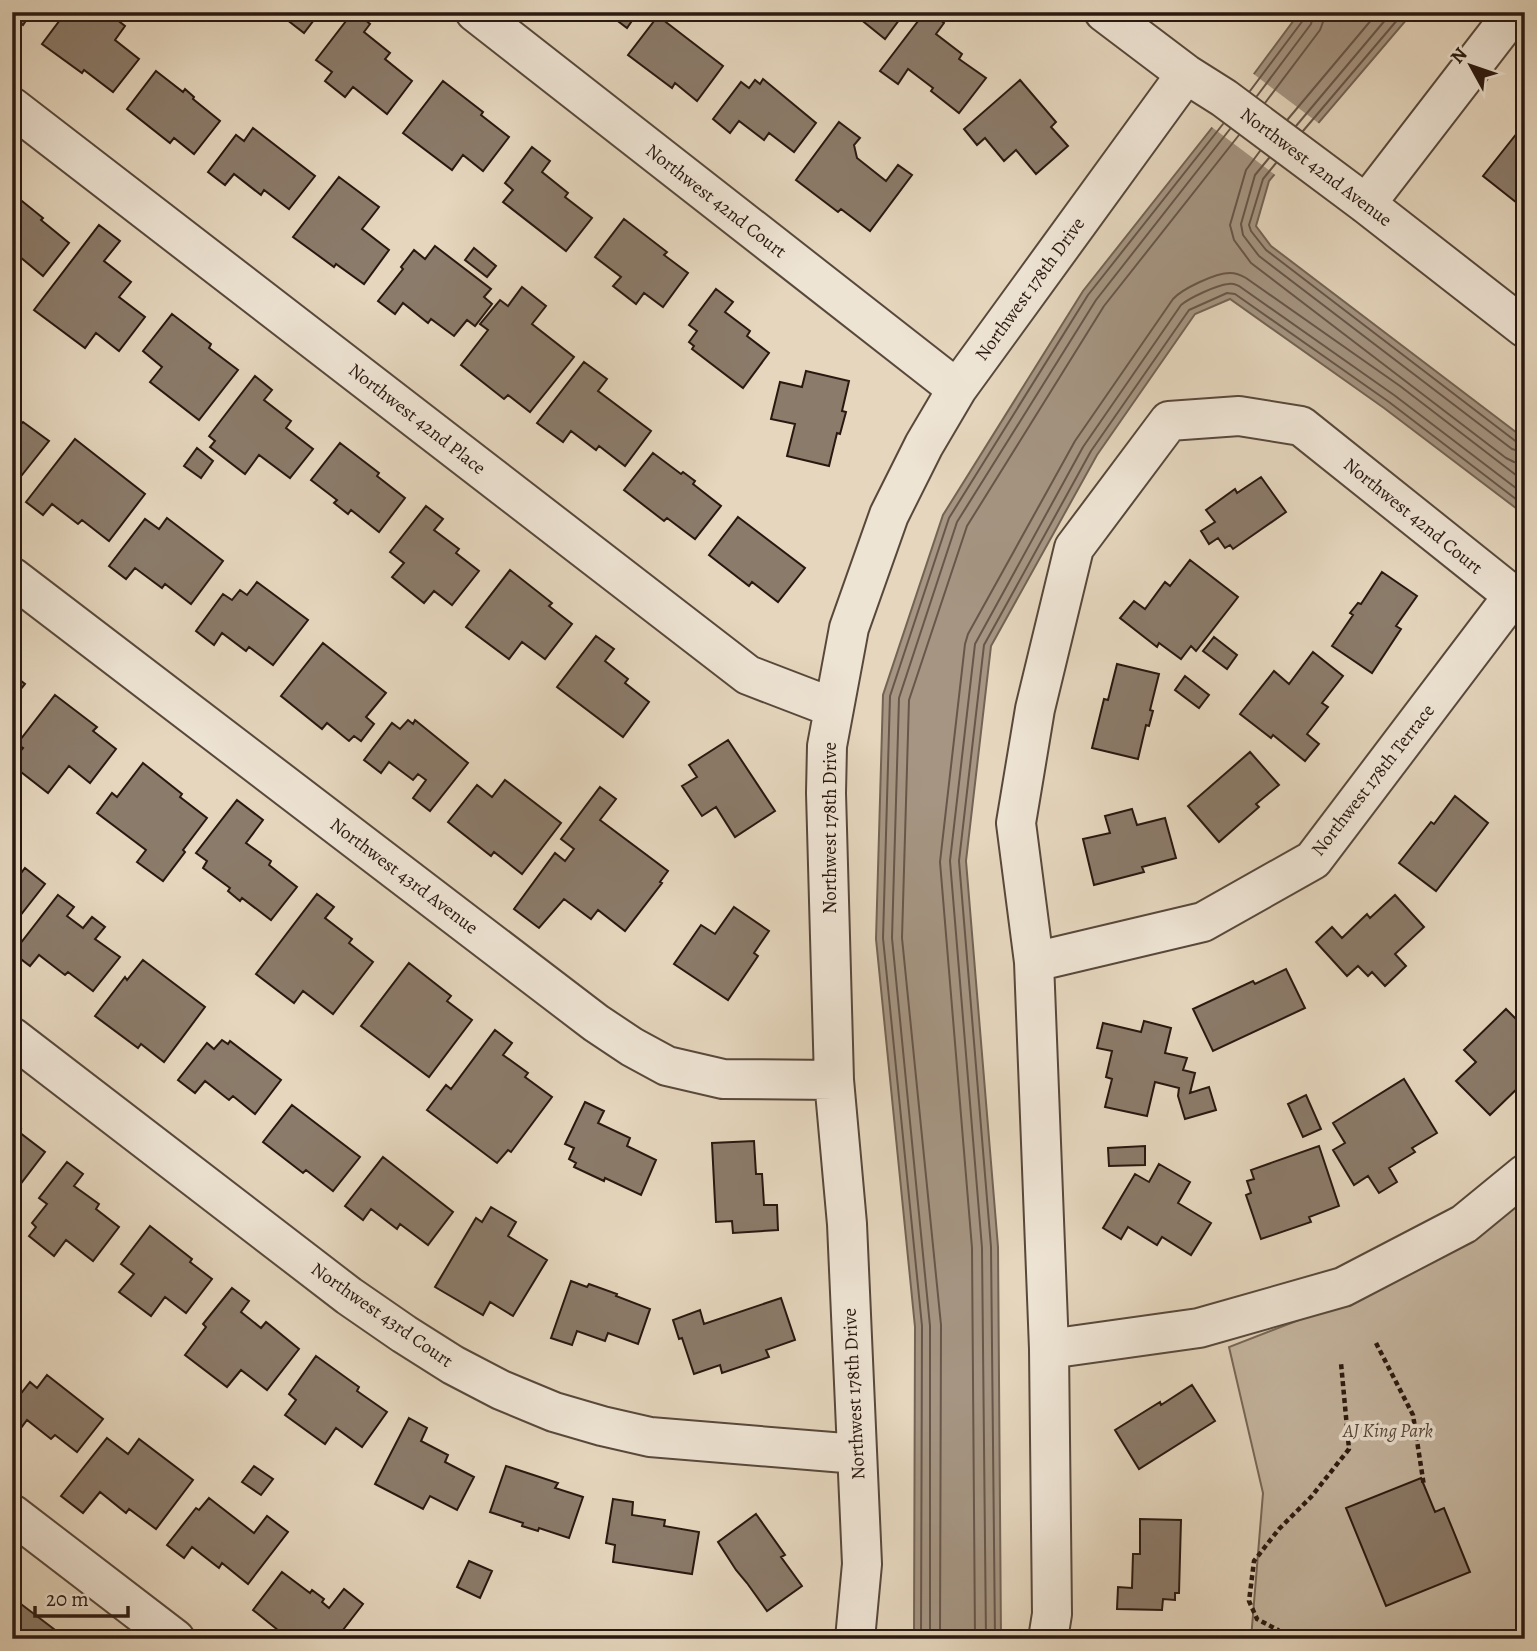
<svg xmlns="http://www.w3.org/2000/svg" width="1537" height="1651" font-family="Alegreya,serif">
  <rect width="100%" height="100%" fill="#e5d6bd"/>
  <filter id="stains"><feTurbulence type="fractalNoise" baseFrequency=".00286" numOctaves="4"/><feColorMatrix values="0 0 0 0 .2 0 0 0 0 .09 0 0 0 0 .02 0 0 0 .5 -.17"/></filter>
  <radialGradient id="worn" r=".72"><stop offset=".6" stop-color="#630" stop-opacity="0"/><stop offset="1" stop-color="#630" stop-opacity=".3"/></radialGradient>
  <!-- green -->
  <path fill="#c5b6a0" stroke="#776758" stroke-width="2" d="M1525,1198V1639H1251L1263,1493L1229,1347L1330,1308Z"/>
  <!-- water -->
  <path fill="#a59582" stroke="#736354" stroke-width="2" d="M1300,12H1413L1269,181L1256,226L1271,246L1525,439V515L1384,408L1230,299L1195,314L1097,455L991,646L966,861L998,1247L1001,1639H914L915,1327L876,939L883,695L943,515L1083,291L1245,86Z"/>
  <!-- pier -->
  <path fill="#e5d6bd" d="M1251,72L1321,125L1278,177L1209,125Z"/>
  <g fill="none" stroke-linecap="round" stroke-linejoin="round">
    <!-- shore -->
    <path stroke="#675649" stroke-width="2" d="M1250,91L1304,19L1305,12
      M1257,96L1311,24L1314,12
      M1265,103L1320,30L1323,22L1325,12
      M1288,119L1378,12
      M1296,126L1392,12
      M1303,131L1404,12
      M1260,151L1246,170L1230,225L1234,240L1251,263L1506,458L1514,462L1525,464
      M1269,158L1255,175L1241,224L1243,235L1259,256L1512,449L1525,453
      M1276,163L1263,179L1249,225L1251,231L1266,250L1518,443L1525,444
      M921,1639L922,1326L883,938L890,696L949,518L1088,295L1223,124
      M930,1639V1326L892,938L899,698L957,522L1096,300L1230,129
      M940,1639L941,1325L902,938L909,700L967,526L1104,306L1239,135
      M975,1639L972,1248L940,862L965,644L968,634L1075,441L1173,299C1182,289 1215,273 1230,273C1236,273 1241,275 1246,278L1400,386L1525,482
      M986,1639L982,1248L950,861L975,644L1083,447L1181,305C1189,298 1217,285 1228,284C1233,283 1234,284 1239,286L1394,395L1525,495
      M995,1639L991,1247L959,861L984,645L1091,451L1189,310L1227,293L1235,294L1389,402L1525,506"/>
  </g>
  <!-- building -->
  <path fill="#8b7b6a" stroke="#291810" stroke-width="2" d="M12,12H32L23,25L12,16Z
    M66,12H107L125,26L115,40L139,59L113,92L84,70L82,73L42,44Z
    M277,12H320L304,33Z
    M353,12H356L370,24L364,32L390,53L385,59L412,81L387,114L353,87L345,97L325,81L332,72L316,60Z
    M606,12H638L627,28Z
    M846,12H905L885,39L854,14L852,16Z
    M925,12H931L944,23L936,34L962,54L959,59L986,78L959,113L931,91L933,88L908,69L898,84L880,71Z
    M658,16L723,66L697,101L675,83L672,88L628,55Z
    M156,71L183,92L185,89L194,97L193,99L220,121L194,154L174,138L170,143L127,109Z
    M763,79L816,123L794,152L769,133L764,140L739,121L730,133L713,119L741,82L749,88L755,80L760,84Z
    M1020,80L1056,122L1051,127L1068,146L1036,174L1016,150L1004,161L985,138L977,145L964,129Z
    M443,81L483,112L481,115L509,137L483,171L463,155L452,170L403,133Z
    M839,122L860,138L854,145L857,158L886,181L898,165L912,175L870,231L841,209L838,212L796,180Z
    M1525,123V204L1522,207L1483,176Z
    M253,128L315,176L289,209L264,190L261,195L234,174L225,185L208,172L236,135L244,141Z
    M532,147L550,161L542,172L568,193L565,197L592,218L566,251L503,202L513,190L505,183Z
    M339,177L379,207L362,229L389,250L364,284L336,264L334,267L293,237Z
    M12,193L43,218L41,220L69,243L43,276L20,257L12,267Z
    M624,219L667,252L664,255L688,273L663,307L644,293L636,304L613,286L621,277L595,257Z
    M99,225L120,241L104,261L131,282L119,297L145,317L119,351L96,333L85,348L34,310Z
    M435,246L491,289L484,297L492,304L475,326L467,320L454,336L431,319L428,323L403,303L395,314L378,301L403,269L401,267L414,250L425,259Z
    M474,248L496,266L487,277L465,260Z
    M522,287L546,306L532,324L574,357L530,412L508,395L504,399L461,365L488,330L480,324L500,300L508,306Z
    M716,289L733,302L725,312L750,331L747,336L769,353L743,388L692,349L694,346L689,342L697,331L689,325Z
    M172,314L211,344L209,348L238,370L199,420L150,382L162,367L143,351Z
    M584,362L607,379L598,391L651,431L625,466L599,446L596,450L571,431L563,442L537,423Z
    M806,371L849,381L842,411L846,412L840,434L837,433L829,466L787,456L795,424L771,419L780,382L802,387Z
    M255,376L272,390L264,400L291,421L286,428L313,449L290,478L259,455L245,474L210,447L215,441L209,436Z
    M12,417L21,424L23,422L49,441L22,475L12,468Z
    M75,439L145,494L109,541L82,520L78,524L52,504L43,515L26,502Z
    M340,443L379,473L377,476L405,498L379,532L351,510L348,514L334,503L337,500L311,480Z
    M197,448L213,461L201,478L184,466Z
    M653,453L681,474L683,472L695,481L693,484L721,506L695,539L667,518L664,521L624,490Z
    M1261,477L1286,512L1233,549L1230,545L1225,548L1218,538L1209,544L1201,531L1215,522L1206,510L1235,489L1237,493Z
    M426,506L443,519L434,530L459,549L456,553L479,571L452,605L434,591L424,603L392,577L404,563L390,552Z
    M738,517L805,568L778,602L752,582L749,586L709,555Z
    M167,518L223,561L191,604L165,584L162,588L135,568L126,579L109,566L145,519L159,529Z
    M1190,560L1238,597L1196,651L1191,646L1181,659L1159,643L1157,647L1120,618L1134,601L1145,609L1165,582L1170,586Z
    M510,570L552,603L549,606L572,624L545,659L522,642L509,659L466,627Z
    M1382,572L1417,596L1396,626L1401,629L1372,673L1332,646L1353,615L1350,613L1358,603L1361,604Z
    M257,582L308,620L273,665L249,647L246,651L222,633L214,645L196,631L223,594L232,600L240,590L247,595Z
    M596,636L614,649L605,661L628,679L625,683L649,702L623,737L557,687Z
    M1214,637L1237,655L1227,669L1203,651Z
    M323,643L386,693L366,717L374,724L361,741L354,736L349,741L327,723L322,729L281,696Z
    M1313,652L1343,676L1322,703L1328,707L1307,734L1319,744L1305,761L1273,735L1271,738L1240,714L1274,671L1289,684Z
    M1117,664L1159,674L1150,710L1153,711L1149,726L1146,725L1138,759L1092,748L1104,699L1108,700Z
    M12,674L25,684L12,700Z
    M1185,676L1209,695L1199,708L1175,690Z
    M55,695L97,727L93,731L116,749L90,783L69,766L48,793L12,765V762L23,748L17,744Z
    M408,720L413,724L415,720L468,763L430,811L413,798L426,780L418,774L413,780L389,762L381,773L364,760L392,723L400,729Z
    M728,740L775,811L735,837L716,807L702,816L682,786L697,777L689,765Z
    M1250,752L1279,785L1256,804L1259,807L1219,842L1188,806Z
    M143,763L182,794L180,797L207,818L183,850L185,852L163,881L137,862L146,850L97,813L112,793L117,797Z
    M505,780L561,823L522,874L494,852L491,856L448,822L477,785L492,797Z
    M600,787L616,799L600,820L668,871L660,882L662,883L625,931L598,910L591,919L564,899L539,928L514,909L555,853L565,861L574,849L561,839Z
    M1455,796L1488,823L1436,891L1399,863L1431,822L1434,824Z
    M237,800L263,820L246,843L271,861L269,865L297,887L271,920L242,898L240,901L228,891L230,888L203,868L207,861L196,853Z
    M1132,809L1137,825L1165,818L1176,858L1142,867L1144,872L1094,885L1083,839L1110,833L1105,816Z
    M25,868L45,884L12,926V873L18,877Z
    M317,894L334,907L325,918L352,939L349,943L373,962L333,1014L303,991L294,1003L256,974Z
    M58,895L74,907L67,916L83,928L92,917L105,927L95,939L120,957L93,991L68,972L65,975L39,955L30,966L13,953Z
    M1395,895L1424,927L1395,954L1406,966L1385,986L1372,972L1368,976L1358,966L1347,976L1316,942L1332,927L1342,938L1367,914L1370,918Z
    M734,907L769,931L754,953L758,956L728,1000L674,964L701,925L715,934Z
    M143,960L205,1007L164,1062L141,1044L138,1048L95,1016L125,977L127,980Z
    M409,963L451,996L447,1001L472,1020L429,1077L361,1026Z
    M1286,969L1305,1008L1213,1051L1193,1009L1253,981L1255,984Z
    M1506,1009L1525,1028V1075L1523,1077L1525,1081L1490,1115L1456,1081L1476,1062L1464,1050Z
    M1144,1021L1171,1028L1165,1053L1187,1058L1183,1070L1195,1073L1190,1093L1209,1087L1216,1110L1185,1119L1178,1096L1179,1088L1155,1082L1147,1116L1105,1107L1112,1079L1106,1077L1112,1051L1097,1048L1103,1023L1141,1032Z
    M495,1030L512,1043L503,1055L528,1073L525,1077L552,1097L511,1152L508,1150L497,1163L427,1110L446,1085L451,1089Z
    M222,1040L228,1044L230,1041L281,1080L255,1114L233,1096L229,1100L205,1081L195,1093L178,1080L207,1043L214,1049Z
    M1404,1079L1437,1133L1412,1148L1415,1152L1389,1168L1397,1182L1379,1193L1368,1176L1354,1185L1333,1150L1345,1143L1333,1123Z
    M1306,1095L1321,1129L1303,1137L1288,1104Z
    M585,1102L604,1111L598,1123L630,1138L627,1146L656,1160L641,1195L605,1178L604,1181L574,1167L576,1163L569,1159L574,1148L565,1144Z
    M292,1105L360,1157L333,1191L306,1170L303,1173L263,1142Z
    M12,1123L21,1129L19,1132L45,1152L19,1186L12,1181Z
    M754,1141L756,1174H762L764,1205H777L778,1230L733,1233L732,1221L716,1222L712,1143Z
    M1145,1146V1165L1109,1166L1108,1148Z
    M1319,1146L1339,1206L1309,1217L1311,1222L1261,1239L1246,1195L1251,1193L1247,1181L1254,1179L1251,1170Z
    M383,1157L453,1212L428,1245L400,1224L397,1229L371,1209L363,1220L345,1206Z
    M67,1162L83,1174L74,1186L99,1204L96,1209L119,1227L93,1261L66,1240L54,1256L29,1236L36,1227L32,1223L47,1204L39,1198Z
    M1159,1164L1190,1182L1178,1203L1211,1223L1191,1255L1162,1237L1157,1245L1128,1227L1121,1239L1103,1228L1135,1174L1149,1182Z
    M491,1207L516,1222L508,1236L547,1260L513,1316L490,1302L483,1315L435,1287L476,1218L482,1222Z
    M150,1226L192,1259L190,1262L212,1279L186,1313L165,1297L151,1316L119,1292L134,1274L121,1264Z
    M571,1281L587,1287L589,1284L617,1294L616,1296L650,1309L638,1344L608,1333L605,1341L577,1331L572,1345L551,1338Z
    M232,1288L249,1301L241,1312L261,1328L266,1322L299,1349L267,1390L241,1370L227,1387L185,1355L206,1327L203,1324Z
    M781,1298L795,1340L766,1350L769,1357L722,1373L720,1365L694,1374L682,1338L679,1339L673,1320L700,1310L704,1324Z
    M316,1356L359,1387L357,1391L387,1412L362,1447L336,1428L325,1444L285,1415L296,1400L289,1394Z
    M47,1375L103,1419L77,1452L55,1435L51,1439L27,1420L18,1432L12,1427V1405L30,1382L37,1388Z
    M1192,1385L1215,1421L1139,1469L1115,1430L1160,1402L1161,1405Z
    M409,1418L427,1428L421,1441L448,1455L445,1462L474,1477L457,1510L430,1496L423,1509L375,1484Z
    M107,1438L128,1454L139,1439L193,1480L156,1529L129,1509L126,1513L100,1492L83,1513L61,1496Z
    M254,1466L273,1479L261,1495L242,1482Z
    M506,1466L558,1483L555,1488L583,1497L569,1538L539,1528L538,1531L522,1526L523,1523L490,1512Z
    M1421,1478L1435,1512L1444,1508L1470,1572L1386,1606L1346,1508Z
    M209,1498L254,1533L267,1516L288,1532L248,1584L222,1563L219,1568L192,1547L184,1558L167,1545L196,1508L199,1510Z
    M613,1499L633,1502L632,1515L665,1520L664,1526L699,1532L692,1574L613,1562L615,1545L606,1543Z
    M756,1514L785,1555L781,1557L802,1586L767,1611L747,1583L736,1570L718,1542Z
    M1140,1519L1181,1520L1179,1593H1175V1600L1163,1599L1162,1610L1117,1609L1118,1587L1132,1588L1133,1554H1140Z
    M469,1561L492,1571L480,1598L457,1587Z
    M282,1572L310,1593L312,1590L324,1599L322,1602L329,1608L344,1589L363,1604L336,1639H289L253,1610Z
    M13,1598L67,1639H12Z"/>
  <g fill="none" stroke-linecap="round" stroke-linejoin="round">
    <defs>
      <path id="minor" d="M475,12L957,389
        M1104,12L1186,74L1224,98L1366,204L1525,328
        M12,107L748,675L834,708
        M1366,204L1514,12
        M12,577L596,1023L632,1047L667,1066L723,1079L834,1080
        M1034,962L1203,922L1313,860L1513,596
        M12,1037L349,1296L404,1334L453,1365L501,1390L554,1412L602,1426L650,1437L857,1454
        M1049,1349L1199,1328L1343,1287L1464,1224L1525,1174
        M12,1514L175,1639
        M855,1639L862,1564L847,1224L834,1080L826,793L827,746L849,628L889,515L924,445L957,389L1186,74
        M1048,1639L1052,1614L1049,1349L1034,962L1016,823L1035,709L1074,548L1169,421L1239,416L1301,426L1525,605"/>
    </defs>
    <!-- minor casing -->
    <use href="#minor" stroke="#58483b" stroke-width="42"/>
    <!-- path -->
    <path stroke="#291810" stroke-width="4.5" stroke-dasharray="5 3.5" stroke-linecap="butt" d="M1376,1343L1413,1415L1424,1486
      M1286,1639L1278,1630L1257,1619L1249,1601L1254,1561L1279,1529L1311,1497L1349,1449L1341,1363"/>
    <!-- minor -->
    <use href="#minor" stroke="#eee4d4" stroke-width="38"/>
  </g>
  <g text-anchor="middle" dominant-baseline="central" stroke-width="7" stroke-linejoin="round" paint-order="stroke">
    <!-- street labels -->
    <g font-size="19" fill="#291810" stroke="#eee4d4">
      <text transform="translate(1316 167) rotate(37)">Northwest 42nd Avenue</text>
      <text transform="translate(716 201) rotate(38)">Northwest 42nd Court</text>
      <text transform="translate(1030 289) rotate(-54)">Northwest 178th Drive</text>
      <text transform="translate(417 419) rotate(38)">Northwest 42nd Place</text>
      <text transform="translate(1413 516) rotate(39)">Northwest 42nd Court</text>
      <text transform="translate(1373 780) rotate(-52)">Northwest 178th Terrace</text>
      <text transform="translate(830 828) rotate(-90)">Northwest 178th Drive</text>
      <text transform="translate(404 876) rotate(37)">Northwest 43rd Avenue</text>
      <text transform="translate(382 1315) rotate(35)">Northwest 43rd Court</text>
      <text transform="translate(854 1394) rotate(-93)">Northwest 178th Drive</text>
    </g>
    <!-- park labels -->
    <g font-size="19" font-style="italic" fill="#58473b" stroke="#eee4d4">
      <text x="1388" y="1431">AJ King Park</text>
    </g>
  </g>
  <!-- margin -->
  <rect width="1537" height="1651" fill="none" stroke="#e5d6bd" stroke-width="42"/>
  <rect x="14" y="14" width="1509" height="1623" fill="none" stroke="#291810" stroke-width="3.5"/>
  <rect x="21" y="21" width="1495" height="1609" fill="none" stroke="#291810" stroke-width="2"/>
  <!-- north arrow -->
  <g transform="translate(1471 66) rotate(310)" stroke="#eee4d4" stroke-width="5" paint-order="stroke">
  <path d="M0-5L12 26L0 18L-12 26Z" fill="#291810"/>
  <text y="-10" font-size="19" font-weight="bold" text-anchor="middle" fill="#291810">N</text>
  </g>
  <!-- scale -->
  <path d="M35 1606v10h93v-10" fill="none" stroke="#291810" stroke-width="3.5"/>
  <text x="46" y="1606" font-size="21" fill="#291810" stroke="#eee4d4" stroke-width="5" paint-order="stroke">20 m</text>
  <rect width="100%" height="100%" filter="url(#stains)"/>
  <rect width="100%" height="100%" fill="url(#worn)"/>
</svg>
